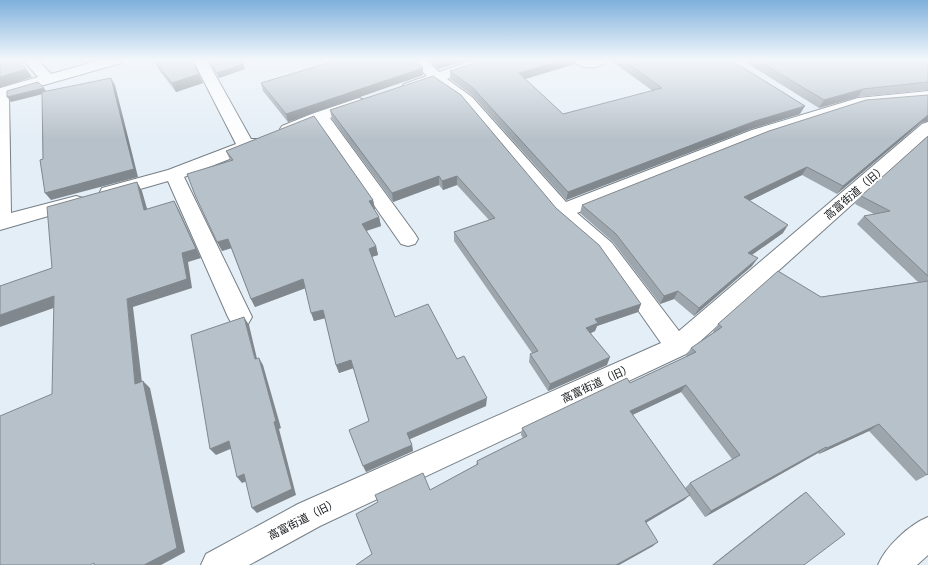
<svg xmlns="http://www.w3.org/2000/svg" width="928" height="565" font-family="Poppins,'Noto Sans JP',sans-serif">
  <rect width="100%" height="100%" fill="#e4eef6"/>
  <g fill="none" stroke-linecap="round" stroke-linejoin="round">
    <defs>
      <path id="minor" d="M23,60H38L51,74L101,60H123L121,63L9,95L11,213L76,196L83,198L86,202L83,206L0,230V88L38,77Z
        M193,60H207L251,139H260L262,143L260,147L184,177L252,317L248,324L240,326L232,324L228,317L168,181L109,198L102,196L100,192L102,188L168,170L236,144Z
        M411,60H426L439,72L474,60H494L492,63L447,79L472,97L566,202L752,130L858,98L928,91V101L924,100L860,107L764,138L577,213L612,243L679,331L922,124L928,122V136L686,354L320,526L249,565H201L206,554L298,504L661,343L598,253L556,216L462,103L434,83L409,91L404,90L402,87L404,84L427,76Z
        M573,60H607C600,70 580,70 573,60Z
        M359,98L364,100L367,103L364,106L330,118L415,234L418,239L415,244L408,246L401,244L317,123L294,132L288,134L282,132L280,129L282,126L314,113Z"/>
      <path id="tertiary" d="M928,517V555L917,565H878C886,546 909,525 928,517Z"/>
    </defs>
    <!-- minor casing -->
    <use href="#minor" stroke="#767f86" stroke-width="2"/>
    <!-- tertiary casing -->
    <use href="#tertiary" stroke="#767f86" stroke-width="2"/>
    <!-- minor -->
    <use href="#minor" fill="#fff" fill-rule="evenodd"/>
    <!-- tertiary -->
    <use href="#tertiary" fill="#fff" fill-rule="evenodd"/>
  </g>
  <!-- wall -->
  <path fill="#9da6ad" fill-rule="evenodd" d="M209,60H242L245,69L219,78Z
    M428,60H468L438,69Z
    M610,60H731L800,114L751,129L566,200L473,96L450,79V71L575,64L525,79L563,114L653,91Z
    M742,60H928V90L858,97L819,108Z
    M155,62L203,83L176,92L160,71Z
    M423,75L288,122L263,91L261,83Z
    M330,110L556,208L641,304L638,312L597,326L595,331L591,333L607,365L548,391L529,362L530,354L532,353L454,241V232L489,220L457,185L443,190L439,185L393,202L332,119Z
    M921,123L837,194L802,175L749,201L783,233L752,255V266L694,316L674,299L660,304L613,242L580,213L582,205Z
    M928,136V474L927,475L916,481L869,431L819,454L818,453L705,517L689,495L684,500L646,523L653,546L619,565H356L372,554L430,490L476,465L477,461L523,438L521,435L522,428L630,383L687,357L686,356L691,348L714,332H713L718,324L821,297L918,282L857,224L864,216L874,214L855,204L861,196ZM681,392L732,459L690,483L685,488L632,415Z
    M226,151L373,200L375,209H374L379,217L381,226L366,231L376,246L378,255L372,257L395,317L457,359L486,406L409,439L412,445L413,451L366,472L369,421L353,368L339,373L336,365L325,318L314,321L305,288L255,307L251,299L231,248L222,251L230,160Z
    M806,492L804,565H712L801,495Z"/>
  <!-- shaded-wall -->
  <path fill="#80878d" d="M242,60L245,69L219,78L217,73Z
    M444,60H468L438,69V62Z
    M564,60H575V64L518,81L519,73Z
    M423,68V75L288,122L286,114Z
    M26,69L32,77L0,88V77Z
    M199,74L203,83L176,92L172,83Z
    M111,78L115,85L138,177L51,200L45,193Z
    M44,88L47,93L11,102L7,97Z
    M863,89L858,97L819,108L824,100Z
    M805,106L800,114L751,129L566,200L568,192L755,121Z
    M927,115H928V121L921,123L837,194L843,186Z
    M807,167L802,175L739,206L744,197Z
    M439,176V185L393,202L392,193Z
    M457,176V185L443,190L442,181Z
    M137,182L142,191L150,219L144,210Z
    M373,200L375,209L370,210L369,201Z
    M174,201L179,210L201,258L188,262L192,288L133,307L143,391L135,384L127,299Z
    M379,217L381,226L363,232L362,224Z
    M788,225L783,233L743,261L748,253Z
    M228,239L232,248L222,251L217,242Z
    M376,246L378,255L371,257L369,249Z
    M758,258L752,266L694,316L699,308Z
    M303,279L306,288L255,307L251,299Z
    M678,291L674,299L660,304L664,296Z
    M54,296L62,305L0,327V315Z
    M641,304L638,312L597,326L595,331L584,336L586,328L595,319Z
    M323,310L326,318L314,321L311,313Z
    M244,317L249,325L259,367L255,359Z
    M610,357L607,365L548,391L550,384Z
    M259,358L263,365L281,428L279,429L296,495L257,513L252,508L274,422Z
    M351,360L354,368L339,373L336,365Z
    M143,381L150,388L185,552L161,565H144Z
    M686,385L681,392L626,418L630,411Z
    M487,398L486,406L408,440L407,433Z
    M879,424L869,431L819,454L827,448Z
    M229,441L235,447L216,455L210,449Z
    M412,445L413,451L366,472L363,466Z
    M826,447L818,453L705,517L711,511Z
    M244,474L250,480L242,483L237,477Z
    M690,495L684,500L640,526L645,521Z
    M658,542L653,546L619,565H616Z"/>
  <!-- building -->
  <path fill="#b7c1c9" stroke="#80878d" d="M0,60H17L26,69L0,77Z
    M163,60H192L199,74L172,83L155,62Z
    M209,60H242L243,64L217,73Z
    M338,60H416L423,68L286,114L261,83Z
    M436,60H444L438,62Z
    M483,60H563L519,73L563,114L662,88L623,60H731L805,106L755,121L568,192L473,88L450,71Z
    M757,60H928V82L863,89L824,100Z
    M433,76L461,95L556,208L599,245L641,304L595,319L598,323L586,328L610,357L550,384L530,354L538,351L454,232L495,218L457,176L442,181L439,176L392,193L330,110Z
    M111,78L134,169L45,193L40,160L43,159L42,92Z
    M38,82L44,88L7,97V91Z
    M928,95V115L843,186L807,167L744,197L788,225L748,253L758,258L699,308L678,291L664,296L616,234L582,205L769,131L866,100Z
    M314,116L373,200L369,201L379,217L362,224L376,246L369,249L395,317L428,304L457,359L464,356L487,398L407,433L412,445L363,466L349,430L369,421L351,360L336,365L323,310L311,313L303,279L251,299L228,239L217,242L195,195L187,174L233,160L226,151Z
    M928,136V276L864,216L890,211L861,196Z
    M137,182L144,210L174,201L196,249L182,253L187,279L127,299L135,384L143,381L177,548L144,565H94V563L90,565H0V416L52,394L54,296L0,315V286L52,268L47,207Z
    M778,271L821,297L928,281V474L927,475L879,424L827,448L826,447L711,511L690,483L740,455L686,385L630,411L690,495L645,521L658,542L616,565H356L372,554L356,514L378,502L375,495L423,473L430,490L478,464L477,461L527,436L522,428L627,378L630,383L696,352L691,348L722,327L718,324Z
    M244,317L255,359L259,358L276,421L274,422L292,489L252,508L244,474L237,477L229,441L210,449L191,335Z
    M806,492L845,534L804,565H713Z"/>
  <!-- sky -->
  <linearGradient id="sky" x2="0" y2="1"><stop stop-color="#7eb0dc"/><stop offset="0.43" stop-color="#f3f7fb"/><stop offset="1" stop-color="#f3f7fb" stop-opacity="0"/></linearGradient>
  <rect width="928" height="139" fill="url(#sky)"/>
  <g text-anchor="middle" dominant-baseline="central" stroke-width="4" stroke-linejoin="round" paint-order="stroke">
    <!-- street labels -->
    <g font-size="11" fill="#121618" stroke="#fff">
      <text transform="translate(855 192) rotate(-41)">高富街道（旧）</text>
      <text transform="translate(597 383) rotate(-25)">高富街道（旧）</text>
      <text transform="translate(303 519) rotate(-27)">高富街道（旧）</text>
    </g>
  </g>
</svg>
